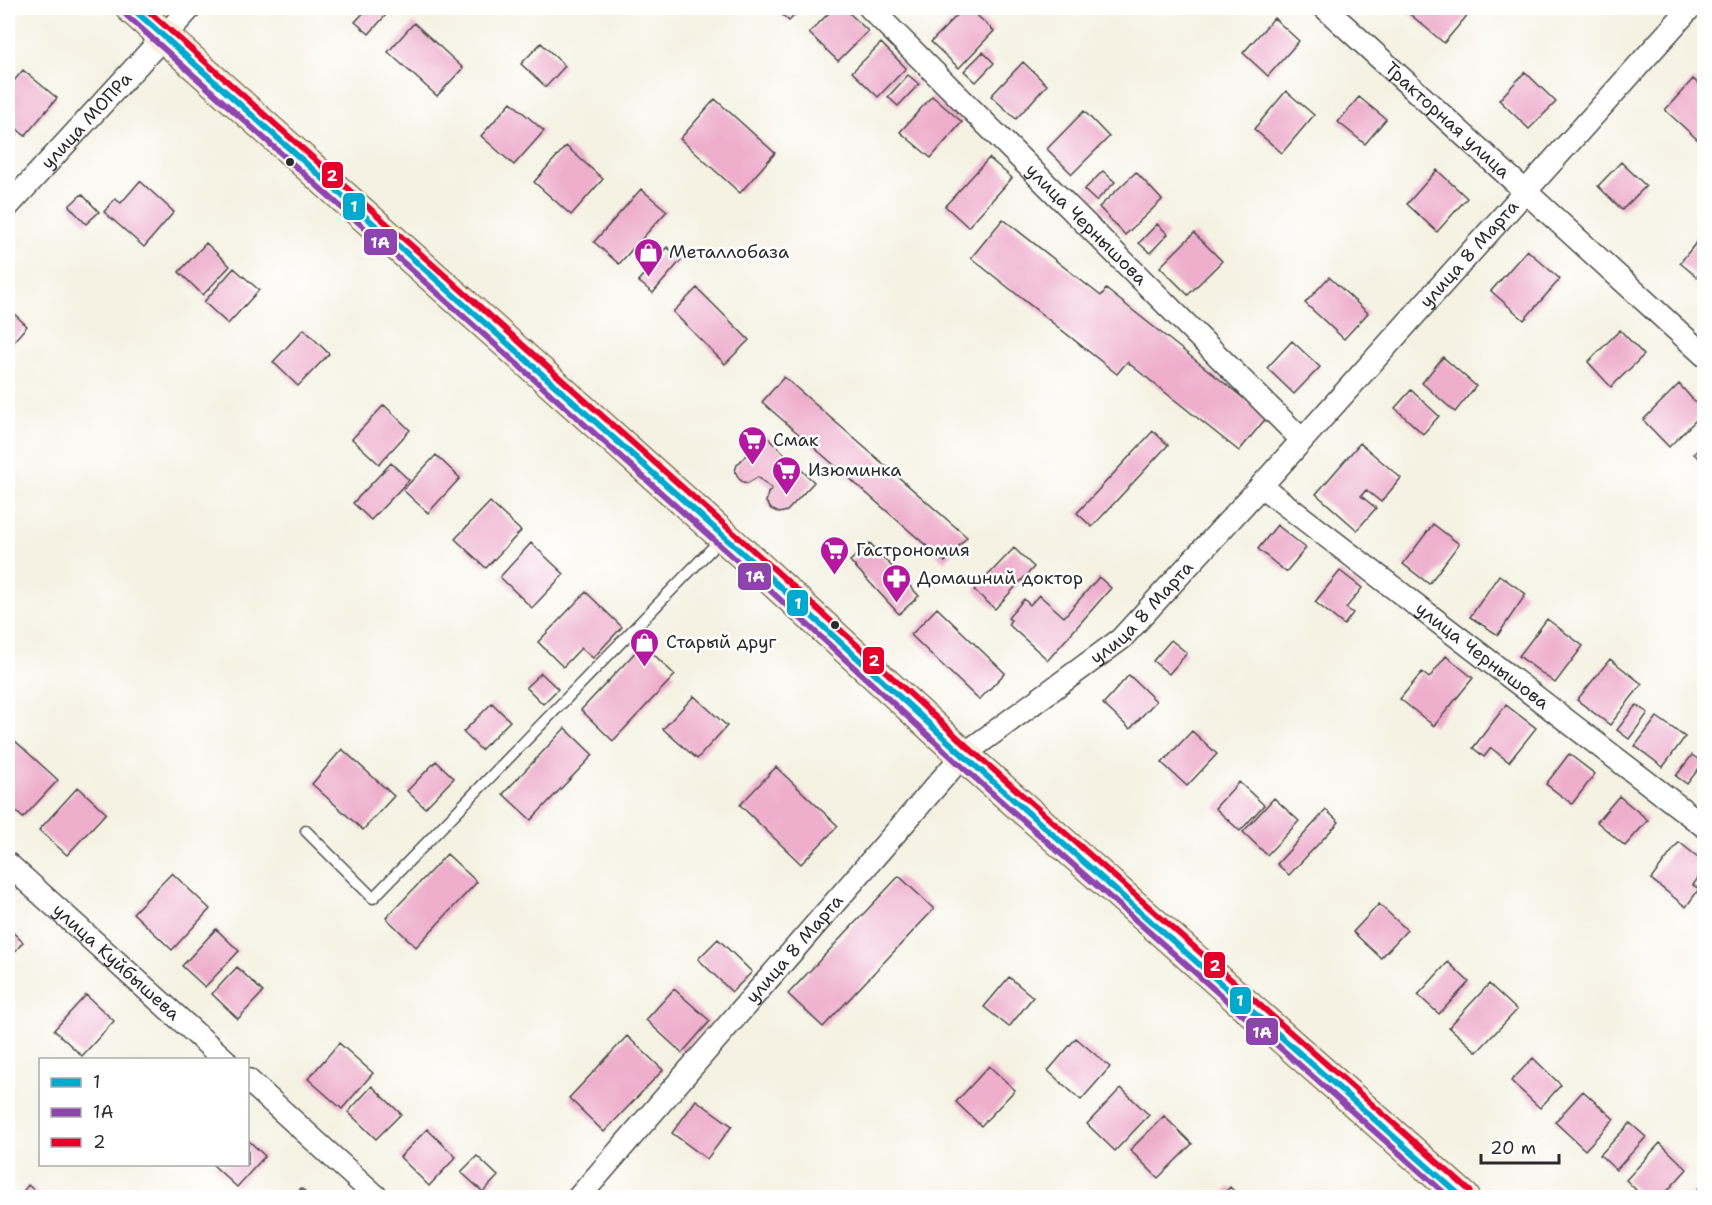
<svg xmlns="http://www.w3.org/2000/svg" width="1712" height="1205" font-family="'Shantell Sans',sans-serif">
  <rect width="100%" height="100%" fill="#fff"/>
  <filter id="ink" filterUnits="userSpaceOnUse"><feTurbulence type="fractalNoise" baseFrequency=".0167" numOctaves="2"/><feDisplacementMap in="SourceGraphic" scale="12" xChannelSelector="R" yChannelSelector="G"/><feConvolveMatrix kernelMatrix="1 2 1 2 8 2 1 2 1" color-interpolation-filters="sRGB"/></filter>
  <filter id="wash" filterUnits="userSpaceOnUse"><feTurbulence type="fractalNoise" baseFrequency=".008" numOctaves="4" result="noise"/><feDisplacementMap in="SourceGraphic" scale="24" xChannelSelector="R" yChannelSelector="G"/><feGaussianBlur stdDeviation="1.35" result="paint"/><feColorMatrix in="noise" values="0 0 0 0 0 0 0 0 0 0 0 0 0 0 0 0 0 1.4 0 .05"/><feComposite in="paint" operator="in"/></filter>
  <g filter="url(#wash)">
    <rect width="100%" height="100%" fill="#f5f2e3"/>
    <g id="blocks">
      <!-- building -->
      <path fill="#eeaecc" d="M368,8H392L369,34L355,22Z
        M775,8H802L789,21Z
        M834,8H844L868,31L838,61L809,33Z
        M964,8H969L994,31L959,68L931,42Z
        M1407,8H1465L1470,12L1444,43L1405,10Z
        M1274,18L1299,41L1268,76L1243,53Z
        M414,23L463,68L437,96L388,52Z
        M541,43L565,66L546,87L521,64Z
        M881,43L906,68L878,97L852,72Z
        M983,52L994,63L976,82L964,71Z
        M1023,62L1047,85L1016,119L991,96Z
        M1704,66V78L1698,72Z
        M23,70L57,98L25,136L8,121V88Z
        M1525,72L1556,102L1529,129L1499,100Z
        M908,75L919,84L898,106L888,97Z
        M1693,79L1704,89V134L1699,141L1665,110Z
        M1286,91L1314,115L1282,153L1254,129Z
        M932,96L962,122L931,158L900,132Z
        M1359,97L1386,119L1365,144L1338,122Z
        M715,99L775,153L740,193L680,139Z
        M511,102L544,131L514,165L481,136Z
        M1084,111L1109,137L1072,174L1047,149Z
        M8,126L17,134L8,145Z
        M566,146L603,179L571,215L534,182Z
        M989,158L1012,178L968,227L945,206Z
        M1621,162L1646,186L1622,210L1598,186Z
        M1437,170L1467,198L1437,232L1407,204Z
        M1103,171L1115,182L1096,201L1084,190Z
        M1136,172L1162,200L1125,235L1099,207Z
        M140,181L174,212L144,247L104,212L115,199L121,203Z
        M641,189L667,211L619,264L594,242Z
        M82,194L99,212L86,224L69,206Z
        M1003,219L1101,296L1106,289L1267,417L1239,451L1127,362L1117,374L971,258Z
        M1157,224L1168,234L1150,253L1139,243Z
        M1194,233L1222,261L1188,295L1160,267Z
        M1699,239L1704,244V268L1697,277L1680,263Z
        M206,243L230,266L203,295L179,272Z
        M667,247L681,260L653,293L638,281Z
        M1527,250L1560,279L1524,320L1491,291Z
        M234,268L259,290L228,324L204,302Z
        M1329,277L1368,313L1344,339L1305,303Z
        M697,288L749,340L725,364L673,312Z
        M8,308L27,326L8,348Z
        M304,329L329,354L298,386L273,362Z
        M1620,330L1644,355L1611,387L1588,362Z
        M1292,341L1320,367L1294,394L1267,368Z
        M1443,357L1476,386L1455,412L1422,383Z
        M784,377L967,537L945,562L762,402Z
        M1679,384L1704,412L1669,447L1643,420Z
        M1411,390L1439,416L1423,434L1395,408Z
        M384,405L410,430L379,464L352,439Z
        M1153,431L1168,445L1092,527L1077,513Z
        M765,435L814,482L787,511L779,513L771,509L766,502L768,493L772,489L758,477L748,483L743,482L739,479L735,471L737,465Z
        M1360,443L1401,478L1381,502L1366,490L1361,496L1376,508L1357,530L1316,494Z
        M1704,443V463L1694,454Z
        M436,455L460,478L428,513L403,490Z
        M391,463L409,480L371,520L353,503Z
        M490,502L521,531L486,568L455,539Z
        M1433,524L1459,544L1429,584L1403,564Z
        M1277,525L1306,548L1286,572L1258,549Z
        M531,543L564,574L532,608L500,577Z
        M870,543L919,596L899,614L850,561Z
        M1014,548L1034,567L995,609L974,590Z
        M1340,571L1362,588L1346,608L1353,613L1344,625L1315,602Z
        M1499,575L1526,594L1498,635L1470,617Z
        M1099,577L1111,588L1048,660L1008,624L1011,620L1008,618L1024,599L1030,605L1039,595L1064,617Z
        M586,592L622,627L593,658L581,648L563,667L538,642Z
        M937,608L1005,673L979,700L911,635Z
        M1547,619L1583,646L1555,683L1519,656Z
        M1171,640L1187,653L1169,674L1153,661Z
        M643,644L675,675L613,741L581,710Z
        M1446,656L1473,678L1434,726L1400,699L1422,672L1429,678Z
        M1610,659L1642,684L1610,725L1577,700Z
        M541,673L558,689L543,704L526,687Z
        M1129,675L1156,701L1130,729L1103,704Z
        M694,696L727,726L697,759L663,729Z
        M492,703L510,721L481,750L463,732Z
        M1506,705L1536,728L1509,762L1491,748L1484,757L1473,748Z
        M1636,705L1648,713L1629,739L1617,730Z
        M1657,717L1685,737L1663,767L1635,746Z
        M565,728L593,755L531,820L503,794Z
        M1192,731L1217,754L1187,786L1162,763Z
        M14,740L58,780L23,818L8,804V748Z
        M342,749L394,796L363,830L312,784Z
        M1569,754L1595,774L1572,804L1546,784Z
        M1692,755L1703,763L1687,784L1676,776Z
        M436,761L454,778L425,808L407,791Z
        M776,767L838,826L801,864L740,805Z
        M1239,782L1264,805L1240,831L1215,808Z
        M78,787L106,813L67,855L39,830Z
        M1619,796L1648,820L1625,846L1597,822Z
        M1274,798L1299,821L1267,855L1243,832Z
        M1326,810L1339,822L1289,875L1277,864Z
        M1679,842L1704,862V870L1693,885L1699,889L1686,907L1651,879Z
        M447,854L477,882L416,947L386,918Z
        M172,873L210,909L172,950L133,913Z
        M899,876L934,909L823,1027L788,994Z
        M1379,904L1407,930L1381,958L1353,932Z
        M8,928L23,942L8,960Z
        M216,929L239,951L205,987L182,966Z
        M718,939L752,972L732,992L698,959Z
        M1448,962L1469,982L1439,1014L1418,995Z
        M237,967L263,992L238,1019L212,994Z
        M1009,977L1033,997L1009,1027L984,1007Z
        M1489,984L1517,1010L1477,1052L1449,1027Z
        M674,989L710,1021L682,1053L646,1020Z
        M86,995L114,1021L82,1056L54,1030Z
        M627,1036L663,1070L604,1132L569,1098Z
        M1076,1038L1110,1067L1081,1100L1048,1071Z
        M339,1043L373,1073L342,1109L308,1079Z
        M1533,1058L1561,1085L1540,1108L1511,1081Z
        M989,1066L1015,1090L981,1126L956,1102Z
        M372,1086L401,1114L376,1139L348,1112Z
        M1121,1088L1149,1115L1115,1151L1087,1124Z
        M1583,1091L1614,1119L1585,1150L1555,1122Z
        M696,1100L732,1126L707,1159L672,1133Z
        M1164,1116L1192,1144L1158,1178L1130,1150Z
        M1630,1123L1646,1137L1616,1170L1600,1155Z
        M427,1129L456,1157L429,1186L400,1157Z
        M248,1140L265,1156L237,1187L212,1164H248Z
        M1660,1143L1687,1169L1661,1198H1644L1626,1180Z
        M477,1156L498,1176L483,1192L461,1172Z
        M1704,1182V1198H1690Z
        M28,1185L43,1198H18Z
        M1230,1187L1241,1198H1219Z
        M301,1188L312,1198H293Z"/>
    </g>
  </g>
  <g filter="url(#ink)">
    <use href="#blocks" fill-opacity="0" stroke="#494947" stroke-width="1.5"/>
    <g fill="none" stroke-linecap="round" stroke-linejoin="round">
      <defs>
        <path id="service" d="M306,831L373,898L722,538"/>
        <g id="minor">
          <path id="s1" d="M870,8L1302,440"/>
          <path id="s2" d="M1325,8L1704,355"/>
          <path id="s3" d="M8,206L190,8"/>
          <path id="s4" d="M1261,486L1704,826"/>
          <path id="s5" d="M8,864L225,1060"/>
          <path d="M248,1080L378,1198"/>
          <path id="s6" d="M578,1198L963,755L1121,639L1261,486L1690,8"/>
        </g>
        <path id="secondary" d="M132,8L767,575L963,755L1464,1198"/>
      </defs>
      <!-- service casing -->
      <use href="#service" stroke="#494947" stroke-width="13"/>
      <!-- minor casing -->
      <use href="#minor" stroke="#494947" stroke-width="25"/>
      <!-- secondary casing -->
      <use href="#secondary" stroke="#494947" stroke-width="34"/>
      <!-- service -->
      <use href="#service" stroke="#fff" stroke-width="10"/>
      <!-- minor -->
      <use href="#minor" stroke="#fff" stroke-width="22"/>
      <!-- secondary -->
      <use href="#secondary" stroke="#f9e7c3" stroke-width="32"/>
      <defs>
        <path id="bus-1" d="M132,8L767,575L963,755L1463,1198"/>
        <path id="bus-2" d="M126,15L761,582L957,762L1450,1198"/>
        <path id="bus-3" d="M145,8L773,568L969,748L1470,1191"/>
      </defs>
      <!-- bus-1 casing -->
      <use href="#bus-1" stroke="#fff" stroke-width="10"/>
      <!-- bus-2 casing -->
      <use href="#bus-2" stroke="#fff" stroke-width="10"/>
      <!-- bus-3 casing -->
      <use href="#bus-3" stroke="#fff" stroke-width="10"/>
      <!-- bus-1 -->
      <use href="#bus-1" stroke="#00a9ce" stroke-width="6"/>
      <!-- bus-2 -->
      <use href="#bus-2" stroke="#8e44ad" stroke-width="6"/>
      <!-- bus-3 -->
      <use href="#bus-3" stroke="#e4002b" stroke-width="6"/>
    </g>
  </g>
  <!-- icons -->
  <defs>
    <symbol id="shop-pin" viewBox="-11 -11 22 30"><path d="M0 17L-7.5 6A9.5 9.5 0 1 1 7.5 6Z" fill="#b5179e" stroke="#fff"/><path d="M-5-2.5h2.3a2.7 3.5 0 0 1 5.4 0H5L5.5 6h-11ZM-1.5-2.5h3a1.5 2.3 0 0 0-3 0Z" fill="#fff"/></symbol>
    <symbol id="supermarket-pin" viewBox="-11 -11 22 30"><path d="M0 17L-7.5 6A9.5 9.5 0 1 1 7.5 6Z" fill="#b5179e" stroke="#fff"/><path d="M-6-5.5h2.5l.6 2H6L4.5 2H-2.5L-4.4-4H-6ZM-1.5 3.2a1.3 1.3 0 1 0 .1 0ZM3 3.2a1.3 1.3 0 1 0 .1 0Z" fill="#fff"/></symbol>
    <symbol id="pharmacy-pin" viewBox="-11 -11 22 30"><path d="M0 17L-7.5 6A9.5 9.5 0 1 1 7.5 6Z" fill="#b5179e" stroke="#fff"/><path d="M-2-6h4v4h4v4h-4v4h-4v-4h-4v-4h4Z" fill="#fff"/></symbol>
  </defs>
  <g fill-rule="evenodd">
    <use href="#shop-pin" x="632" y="236" width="33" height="45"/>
    <use href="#supermarket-pin" x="736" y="424" width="33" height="45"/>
    <use href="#supermarket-pin" x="770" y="454" width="33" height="45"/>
    <use href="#supermarket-pin" x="818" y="534" width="33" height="45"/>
    <use href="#pharmacy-pin" x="880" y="562" width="33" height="45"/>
    <use href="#shop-pin" x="628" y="626" width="33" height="45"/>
  </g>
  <!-- markers -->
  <g fill="#2b2b2b" stroke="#fff" stroke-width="2">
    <circle cx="290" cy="162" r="5"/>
    <circle cx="835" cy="625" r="5"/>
  </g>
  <g text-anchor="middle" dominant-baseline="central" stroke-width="5" stroke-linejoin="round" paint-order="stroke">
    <!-- street labels -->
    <g font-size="18" fill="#2b2b2b" stroke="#fff">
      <text stroke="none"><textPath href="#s2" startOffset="166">Тракторная улица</textPath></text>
      <text stroke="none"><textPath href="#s3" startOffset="116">улица МОПРа</textPath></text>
      <text stroke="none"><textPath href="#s1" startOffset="306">улица Чернышова</textPath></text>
      <text stroke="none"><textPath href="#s6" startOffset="1302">улица 8 Марта</textPath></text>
      <text stroke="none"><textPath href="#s6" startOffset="816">улица 8 Марта</textPath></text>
      <text stroke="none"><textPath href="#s4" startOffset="279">улица Чернышова</textPath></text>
      <text stroke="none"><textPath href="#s6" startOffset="330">улица 8 Марта</textPath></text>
      <text stroke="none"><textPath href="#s5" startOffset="146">улица Куйбышева</textPath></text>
    </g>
    <!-- poi labels -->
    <g font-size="18" fill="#2b2b2b" stroke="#fff" text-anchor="start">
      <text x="669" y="252">Металлобаза</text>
      <text x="773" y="440">Смак</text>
      <text x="808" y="470">Изюминка</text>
      <text x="856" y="550">Гастрономия</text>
      <text x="917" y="578">Домашний доктор</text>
      <text x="666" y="642">Старый друг</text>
    </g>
  </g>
  <g stroke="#fff" stroke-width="2">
    <rect x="321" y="161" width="23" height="28" rx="6" fill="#e4002b"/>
    <rect x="342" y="192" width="24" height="29" rx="6" fill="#00a9ce"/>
    <rect x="363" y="228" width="35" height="28" rx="6" fill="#8e44ad"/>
    <rect x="737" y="562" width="35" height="29" rx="6" fill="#8e44ad"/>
    <rect x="786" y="589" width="23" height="28" rx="6" fill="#00a9ce"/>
    <rect x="862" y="646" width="23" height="29" rx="6" fill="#e4002b"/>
    <rect x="1203" y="951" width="23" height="28" rx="6" fill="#e4002b"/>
    <rect x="1229" y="986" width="23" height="29" rx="6" fill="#00a9ce"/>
    <rect x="1245" y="1017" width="34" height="29" rx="6" fill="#8e44ad"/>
  </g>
  <g font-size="16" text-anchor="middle" font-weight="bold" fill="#fff">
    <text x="332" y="181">2</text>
    <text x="354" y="212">1</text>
    <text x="380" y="248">1А</text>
    <text x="755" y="582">1А</text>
    <text x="798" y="609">1</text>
    <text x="874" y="666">2</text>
    <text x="1215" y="971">2</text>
    <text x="1240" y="1006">1</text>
    <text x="1262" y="1038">1А</text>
  </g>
  <!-- margin -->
  <rect width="1712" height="1205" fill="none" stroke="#fff" stroke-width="30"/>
  <!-- legend -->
  <rect x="39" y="1058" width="210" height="108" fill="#ffffff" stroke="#aaaaaa" stroke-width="1.5"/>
  <rect x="51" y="1078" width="30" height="9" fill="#00a9ce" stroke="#aaaaaa" stroke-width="1.5"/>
  <text x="93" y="1088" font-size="18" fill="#2b2b2b">1</text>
  <rect x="51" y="1108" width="30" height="9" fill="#8e44ad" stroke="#aaaaaa" stroke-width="1.5"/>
  <text x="93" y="1118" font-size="18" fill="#2b2b2b">1А</text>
  <rect x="51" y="1138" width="30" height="9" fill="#e4002b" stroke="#aaaaaa" stroke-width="1.5"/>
  <text x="93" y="1148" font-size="18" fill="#2b2b2b">2</text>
  <!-- scale -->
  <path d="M1481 1154v9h78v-9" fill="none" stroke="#2b2b2b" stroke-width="3"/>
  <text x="1490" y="1154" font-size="18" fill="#2b2b2b" stroke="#ffffff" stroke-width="4.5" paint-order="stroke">20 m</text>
</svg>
